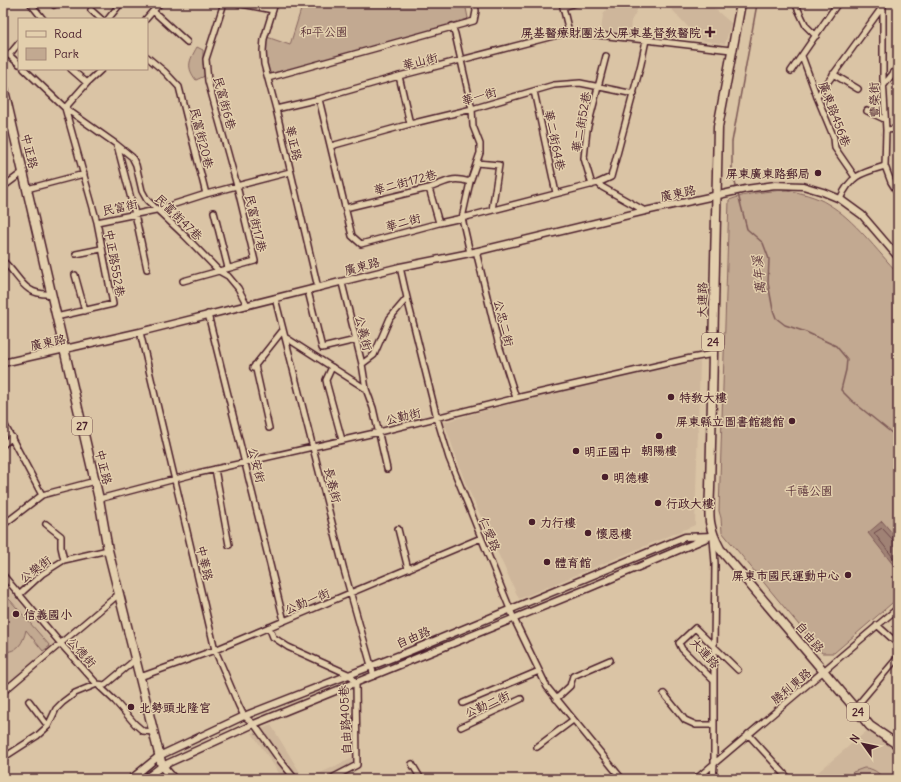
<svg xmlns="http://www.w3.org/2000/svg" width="901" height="782" font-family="Delius,'LXGW WenKai TC',sans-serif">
  <rect width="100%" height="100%" fill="#dac4a5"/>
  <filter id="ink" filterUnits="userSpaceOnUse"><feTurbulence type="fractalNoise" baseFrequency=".025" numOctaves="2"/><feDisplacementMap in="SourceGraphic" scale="8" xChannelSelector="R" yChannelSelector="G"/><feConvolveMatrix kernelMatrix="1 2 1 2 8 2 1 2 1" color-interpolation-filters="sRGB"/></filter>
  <g filter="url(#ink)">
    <!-- built -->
    <path fill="#ceb69b" d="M610,3H641L631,21L630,32L601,31L603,15Z
      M666,3H708L731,23L725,44L700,40Z
      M694,361L700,362L695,525L519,599L465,482L444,422L573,386L634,372Z
      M3,583L54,644L3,687Z
      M271,725L304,779H283L252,733Z
      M868,730L898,750V779H810Z
      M353,758L355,772L343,779H307Z"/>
    <!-- green -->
    <path fill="#c2a991" stroke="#86645e" d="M303,3H465L468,18L464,22L302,67L267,74L264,58L267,37L290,45Z
      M197,47L203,50V64L207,75L196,80C186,67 189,61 197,47Z
      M787,190C800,193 816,196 828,204C854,219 877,251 898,273V598L834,653H822L722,532L721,518L719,511L729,200C748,193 767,191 787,190Z
      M3,592L50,646L43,651L26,630C23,643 18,652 3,652Z
      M864,768C873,768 879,773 884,779H846L853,772Z"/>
    <!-- water -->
    <path fill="#a08275" stroke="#7e5a57" d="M882,521L898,540V565L895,567L868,533Z"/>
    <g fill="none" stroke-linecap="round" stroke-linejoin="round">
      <!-- shore -->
      <path stroke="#6c4749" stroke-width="1" d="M898,542L894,541L882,528L874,533L896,561L898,562"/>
      <!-- stream -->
      <path stroke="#7e5a57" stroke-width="1.5" d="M737,190L732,171V142L757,4L756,3
        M738,194L747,229L763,243L769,259L768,283L773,310L776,318L785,325L806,332L836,346L847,359L846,370L841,390L851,400L898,438"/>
      <defs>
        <path id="minor" d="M30,3L43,19
          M53,3L54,5L58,3
          M236,3L273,10
          M275,3L264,39L263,51L264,64L276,109L318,288
          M562,3L569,32
          M795,3L806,26L816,36
          M883,3V78L886,130L885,166L891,182L898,193
          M563,7L576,3
          M91,10L101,19
          M153,11L187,42
          M108,19L121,3
          M146,19L160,3
          M452,26L455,34L472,109L473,126L480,144V153L470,182L462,218L470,253
          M9,55L19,43
          M3,56L9,55L19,64
          M802,56L817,97L834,138L835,148L855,177
          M147,57L165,72L179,87L206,194
          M24,69L65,108L116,144L132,157L136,165L142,191L147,200L184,235L219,271L228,276L238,288L247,305
          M71,69L87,83
          M791,71L838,3
          M833,74L858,89
          M399,76L410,124
          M268,78L474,21L476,11L475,3
          M884,85L898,67
          M534,91L556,193
          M817,97L883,6
          M319,99L352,236L361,244L439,223L462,218L598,183L611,177L641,64L646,40
          M65,108L87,83L102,69
          M276,109L319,99L399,76L569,32L646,40L731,50
          M867,111L884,119
          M886,130L898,129
          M3,131L12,124
          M117,145L135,214L147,269
          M331,146L410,124L472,109L554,85L580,83L634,94
          M477,163L499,165L492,210
          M598,183L602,187L645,211
          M592,185L584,158L587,130L606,56
          M3,187L23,172
          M429,188L439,223
          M27,189L84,174
          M840,199C851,175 861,173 885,166
          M345,208L429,188C447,182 451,176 470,182
          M214,212L228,268
          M97,222L156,210L206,194L290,172
          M476,251L498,342L516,398
          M76,254L101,249
          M3,261C21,277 23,296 51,294
          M400,267L407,298L437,418L449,458L514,619L547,687L622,779
          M75,275L85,311
          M183,281L255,261L237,186L208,81L206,59L224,3
          M342,283L362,364L366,389L373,408L387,469
          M308,291L322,348L356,340
          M275,298L344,570L374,676
          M208,314L284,621
          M56,317L113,304L97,222L65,108
          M140,332L215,650L239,706L244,716L254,724L279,759L295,779
          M285,337L366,389
          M362,364L374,355L390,318L407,298
          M255,365L269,428
          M332,367L326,380L327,385L342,440
          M253,368L283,330
          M3,422L42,495
          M3,445L12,437
          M215,469L229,545
          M99,499L198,473L379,432L516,398L686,359L713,354
          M46,524L61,536V547L64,560
          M3,525L42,495L95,481
          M398,529L408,569
          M3,575L61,644L97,684L115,701L135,724L143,731L153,732
          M19,595L42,574L64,560L108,550
          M877,625L898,644
          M269,627L273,637L288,647L350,675L356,683L357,765L330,779
          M140,677L215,650L481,538
          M713,680L682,649L679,643L695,628L738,670
          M3,692L119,594
          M664,694L685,720L696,725H714
          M556,699L570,686L573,676L610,660
          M29,701L48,726
          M463,703L539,671
          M855,708L898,657
          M461,727L521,699
          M748,734L789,779
          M537,747L573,720
          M3,758L37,736L48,726L56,709L63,702L75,693L97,684L105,685L136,659
          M412,764L421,779
          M696,779L898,608
          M713,779L714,764V647L715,563L713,539"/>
        <path id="tertiary" d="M3,363L140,332L400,267L470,253L645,211L746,189L775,185L803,186L823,192L840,199L862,215L898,257
          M131,779L159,756L244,716L410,651L685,537L713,536
          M145,779L162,766L254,724L589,588L709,537"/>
        <path id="primary" d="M741,3L718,127L710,489C709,515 707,525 720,549L870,726L898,745
          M3,86L99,499L108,550L162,766L173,779"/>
      </defs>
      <!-- minor casing -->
      <use href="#minor" stroke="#4a1f2b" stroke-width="8"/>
      <!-- tertiary casing -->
      <use href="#tertiary" stroke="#4a1f2b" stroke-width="9"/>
      <!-- primary casing -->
      <use href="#primary" stroke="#4a1f2b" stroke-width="11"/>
      <!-- minor -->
      <use href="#minor" stroke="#e3cfad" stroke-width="5"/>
      <!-- tertiary -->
      <use href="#tertiary" stroke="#e3cfad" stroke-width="6"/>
      <!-- primary -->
      <use href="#primary" stroke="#e3cfad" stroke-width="8"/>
    </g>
  </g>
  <!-- markers -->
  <g fill="#4a1f2b" stroke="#e3cfad" stroke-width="1.5">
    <path d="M708 26h4v4h4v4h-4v4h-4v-4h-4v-4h4z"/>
    <circle cx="818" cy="173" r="4"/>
    <circle cx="671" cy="397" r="4"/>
    <circle cx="792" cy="421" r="4"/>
    <circle cx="659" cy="436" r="4"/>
    <circle cx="576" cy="451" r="4"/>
    <circle cx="605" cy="477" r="4"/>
    <circle cx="658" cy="503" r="4"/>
    <circle cx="532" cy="522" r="4"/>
    <circle cx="588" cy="533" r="4"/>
    <circle cx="547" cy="562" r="4"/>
    <circle cx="848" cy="575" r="4"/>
    <circle cx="16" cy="614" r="4"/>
    <circle cx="131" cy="707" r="4"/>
  </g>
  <g text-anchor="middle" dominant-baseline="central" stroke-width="3" stroke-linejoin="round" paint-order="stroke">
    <!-- shield labels -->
    <g fill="#e3cfad" stroke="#785452" stroke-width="1">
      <rect x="702" y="333" width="22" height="18" rx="3"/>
      <rect x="72" y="417" width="20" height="18" rx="3"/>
      <rect x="847" y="703" width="22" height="18" rx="3"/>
    </g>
    <g font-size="11" font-weight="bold" fill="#4a1f2b">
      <text x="713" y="342">24</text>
      <text x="82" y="426">27</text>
      <text x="858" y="712">24</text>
    </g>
    <!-- park labels -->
    <g font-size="12" fill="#5c343a" stroke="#e3cfad">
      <text x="324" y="31">和平公園</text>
      <text x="809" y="490">千禧公園</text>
    </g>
    <!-- poi labels -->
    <g font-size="12" font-weight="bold" fill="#4a1f2b" stroke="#e3cfad" text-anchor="start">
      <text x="701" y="32" text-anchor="end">屏基醫療財團法人屏東基督教醫院</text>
      <text x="810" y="173" text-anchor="end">屏東廣東路郵局</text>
      <text x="679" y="397">特教大樓</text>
      <text x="784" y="421" text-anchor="end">屏東縣立圖書館總館</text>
      <text x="659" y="450" text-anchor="middle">朝陽樓</text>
      <text x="584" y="451">明正國中</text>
      <text x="613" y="477">明德樓</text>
      <text x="666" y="503">行政大樓</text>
      <text x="540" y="522">力行樓</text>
      <text x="596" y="533">懷恩樓</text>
      <text x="555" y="562">體育館</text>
      <text x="840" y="575" text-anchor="end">屏東市國民運動中心</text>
      <text x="24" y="614">信義國小</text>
      <text x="139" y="707">北勢頭北隆宮</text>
    </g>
    <!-- street labels -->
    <g font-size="12" fill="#4a1f2b" stroke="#e3cfad">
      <text transform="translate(420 61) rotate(-14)">華山街</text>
      <text transform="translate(479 96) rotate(-16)">華一街</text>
      <text transform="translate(874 100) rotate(-92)">豐榮街</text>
      <text transform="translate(225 103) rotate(75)">民富街6巷</text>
      <text transform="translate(835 114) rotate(69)">廣東路456巷</text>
      <text transform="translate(581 122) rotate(-80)">華二街52巷</text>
      <text transform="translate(202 138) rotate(76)">民富街20巷</text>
      <text transform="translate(555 140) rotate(78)">華二街64巷</text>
      <text transform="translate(294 143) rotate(77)">華正路</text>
      <text transform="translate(30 151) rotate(77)">中正路</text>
      <text transform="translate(405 182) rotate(-15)">華二街172巷</text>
      <text transform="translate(678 193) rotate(-12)">廣東路</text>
      <text transform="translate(120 207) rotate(-12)">民富街</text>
      <text transform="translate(179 217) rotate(44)">民富街47巷</text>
      <text transform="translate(403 222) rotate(-15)">華二街</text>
      <text transform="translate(256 223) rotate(77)">民富街17巷</text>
      <text transform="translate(115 263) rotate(80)">中正路552巷</text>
      <text transform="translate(362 266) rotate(-15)">廣東路</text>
      <text transform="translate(702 300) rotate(-89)">大連路</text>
      <text transform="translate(504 323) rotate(76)">公忠二街</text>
      <text transform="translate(364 333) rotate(76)">公義街</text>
      <text transform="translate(48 342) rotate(-12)">廣東路</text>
      <text transform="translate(403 416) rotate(-14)">公勤街</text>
      <text transform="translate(257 465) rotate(76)">公安街</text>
      <text transform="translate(104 467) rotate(77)">中正路</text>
      <text transform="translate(333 485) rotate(76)">長春街</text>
      <text transform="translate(490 534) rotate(68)">仁愛路</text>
      <text transform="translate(205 563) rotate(77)">中華路</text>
      <text transform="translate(35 569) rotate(-37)">公樂街</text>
      <text transform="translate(307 601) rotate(-23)">公勤一街</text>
      <text transform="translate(413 637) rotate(-23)">自由路</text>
      <text transform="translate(810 637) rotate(49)">自由路</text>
      <text transform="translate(82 652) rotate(48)">公德街</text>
      <text transform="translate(705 653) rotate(47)">大連路</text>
      <text transform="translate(791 686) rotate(-40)">勝利東路</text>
      <text transform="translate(487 704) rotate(-24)">公勤二街</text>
      <text transform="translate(345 720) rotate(-93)">自由路405巷</text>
    </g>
    <!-- water labels -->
    <g font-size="13" font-style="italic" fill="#5b333a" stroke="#e3cfad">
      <text transform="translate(759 275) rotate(-96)">萬年溪</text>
    </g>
  </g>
  <!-- margin -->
  <rect width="901" height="782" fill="none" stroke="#e3cfad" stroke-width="16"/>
  <rect x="8" y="8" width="885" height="766" fill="none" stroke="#4a1f2b" stroke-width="1.5" filter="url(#ink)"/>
  <!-- legend -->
  <rect x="18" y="18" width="130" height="52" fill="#e3cfad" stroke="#a68979"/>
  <rect x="26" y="31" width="20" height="6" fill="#e3cfad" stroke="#a68979"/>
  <text x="54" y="38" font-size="12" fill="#4a1f2b">Road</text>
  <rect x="26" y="48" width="20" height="12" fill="#c2a991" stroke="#a68979"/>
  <text x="54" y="58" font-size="12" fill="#4a1f2b">Park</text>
  <!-- north arrow -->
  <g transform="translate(863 744) rotate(303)" stroke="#e3cfad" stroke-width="3" paint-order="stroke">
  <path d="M0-3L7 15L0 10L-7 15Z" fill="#4a1f2b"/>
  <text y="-6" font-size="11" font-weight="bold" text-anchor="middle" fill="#4a1f2b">N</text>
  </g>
</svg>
